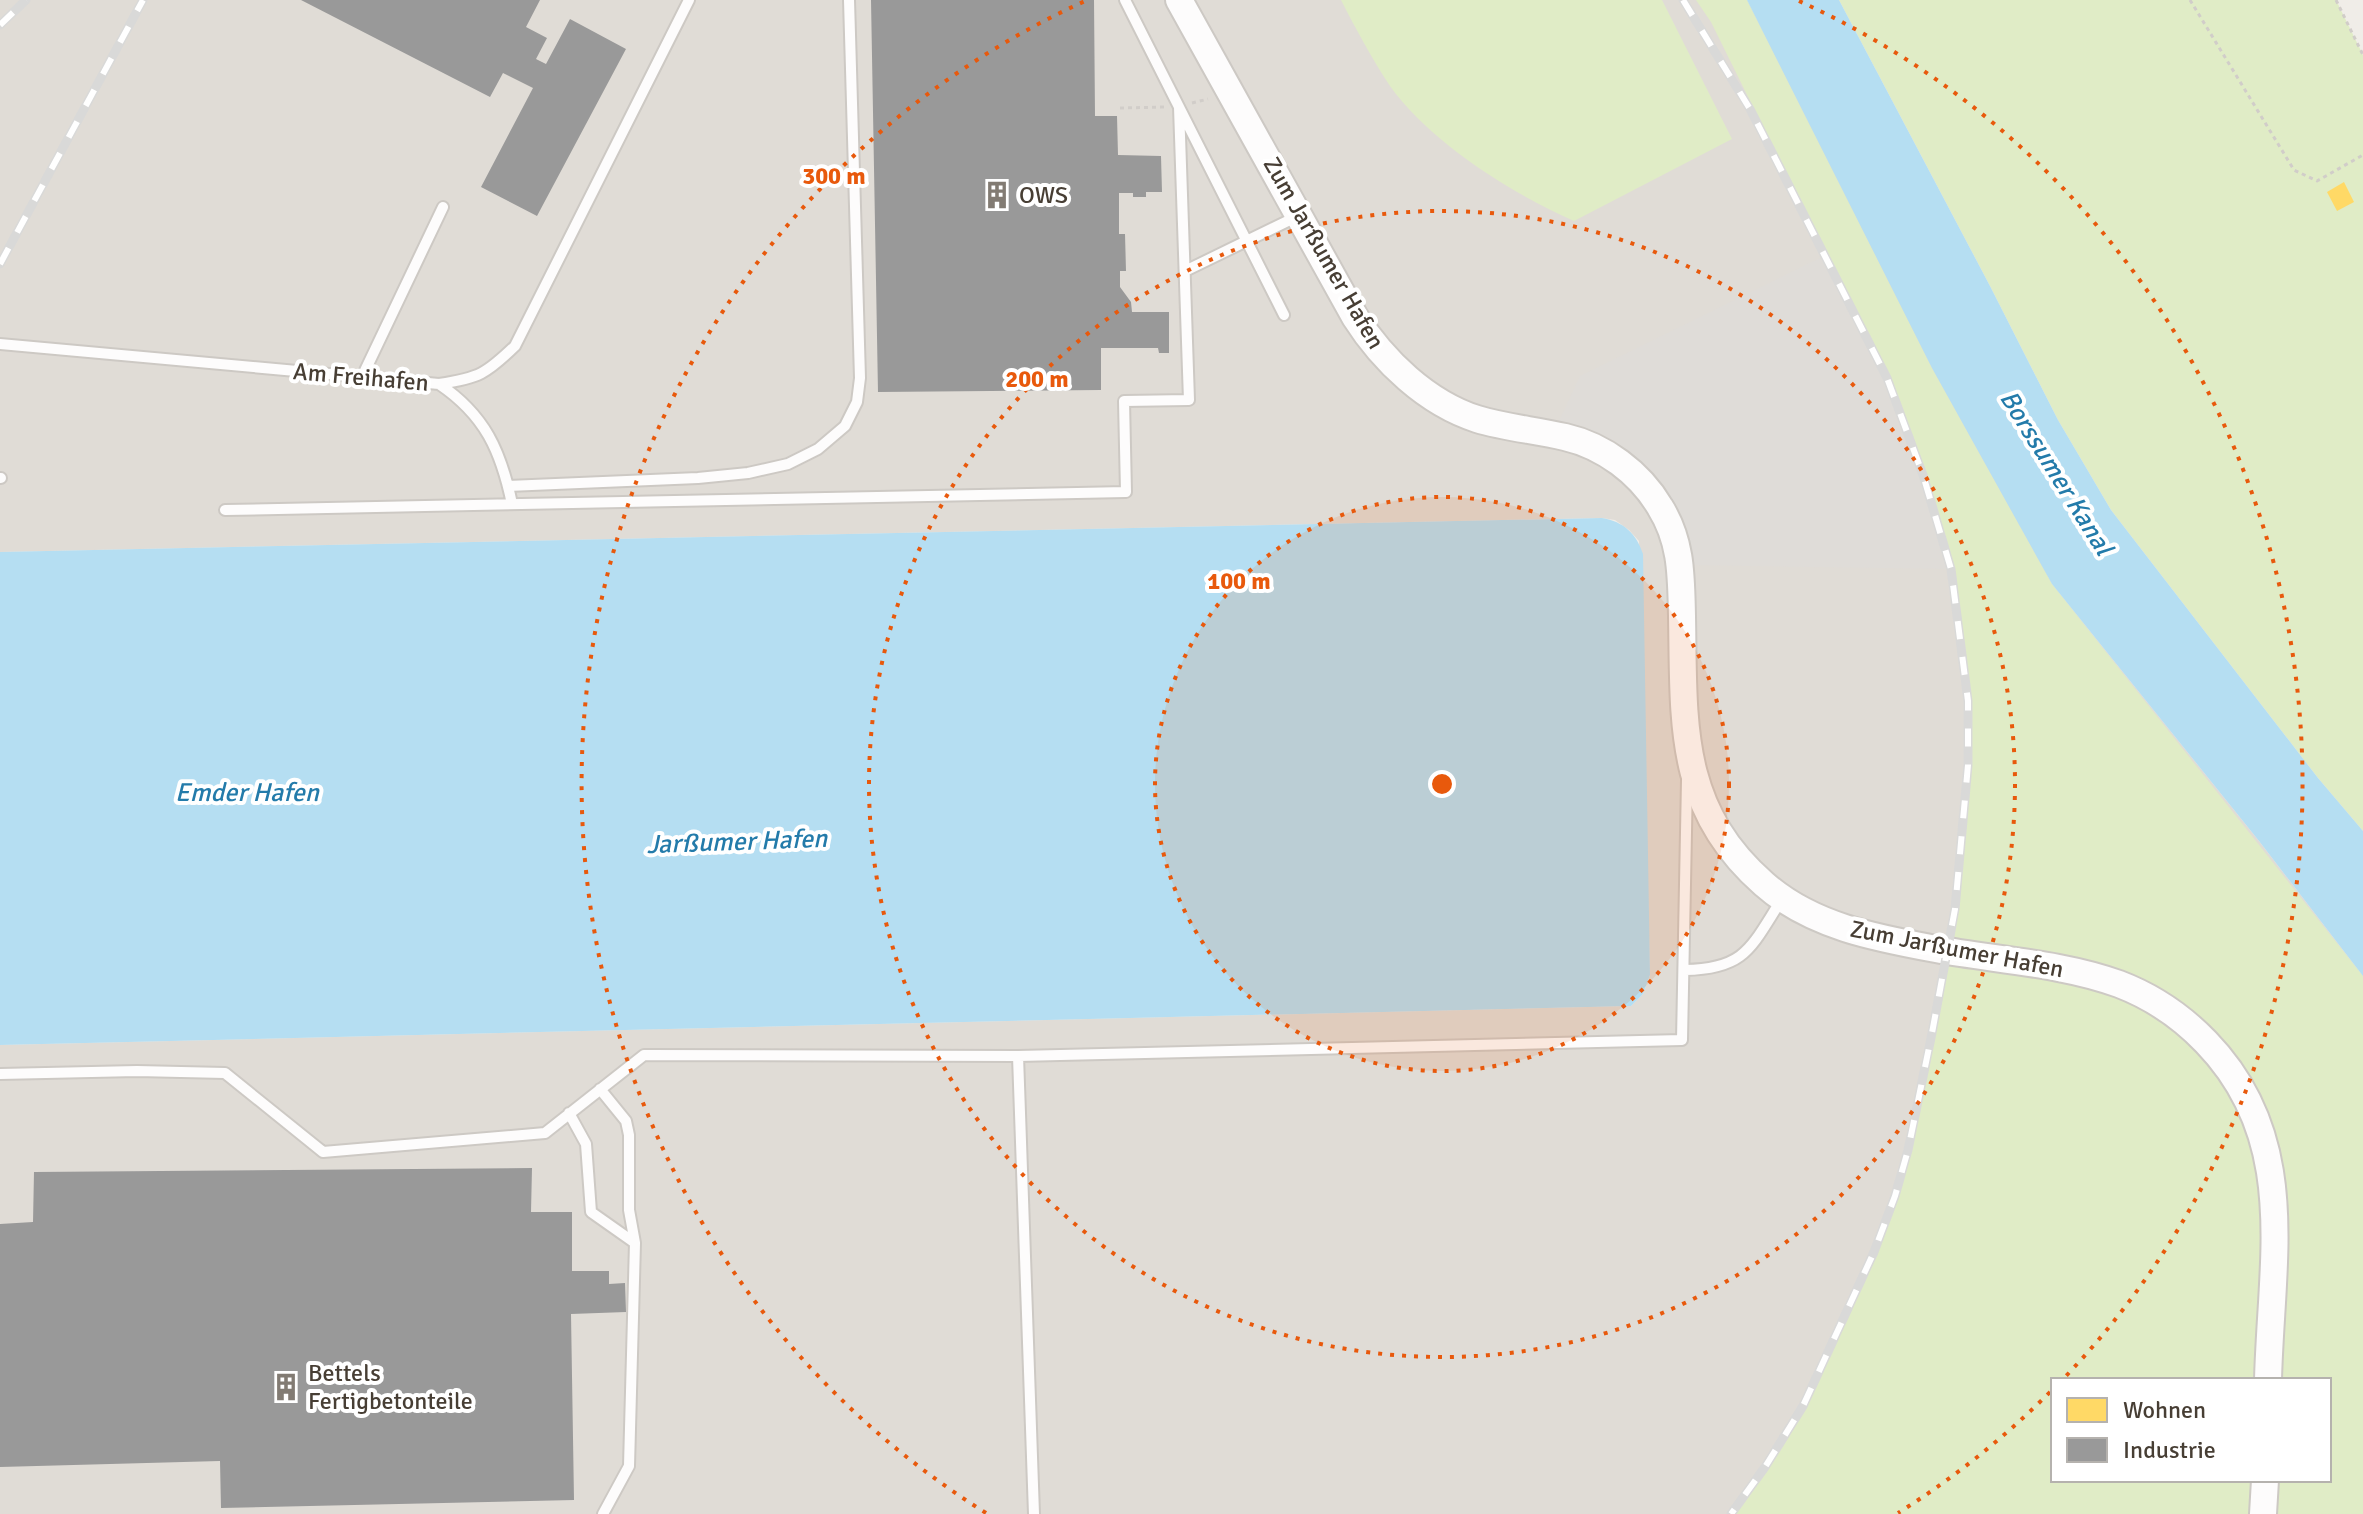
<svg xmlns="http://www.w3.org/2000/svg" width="2363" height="1514" font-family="Signika,sans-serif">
  <rect width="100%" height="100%" fill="#f0ede8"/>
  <!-- industrial -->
  <path fill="#e0dcd6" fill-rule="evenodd" d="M0,0H1747L2052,584L2259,841L2363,976V1514H0V1045L1631,1006L1643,994L1650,975L1639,541L1629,530L1615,520L1602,518L0,552ZM2053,1380H2329V1480H2053Z"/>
  <!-- green -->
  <path fill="#e0ecc6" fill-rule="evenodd" d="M1341,0H1662L1732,139L1574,221C1512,194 1430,142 1390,86C1372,59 1356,29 1341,0Z
    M1696,0H1747L1932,368L2052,584L2363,976V1514H1731L1765,1467L1803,1406L1874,1252L1895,1196L1908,1150L1932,1033L1955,909L1968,765V701L1951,569L1923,475L1887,378L1711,22ZM2053,1380H2329V1480H2053Z
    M1839,0H2336L2363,55V831L2318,778L2111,510L2058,420L1990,286Z"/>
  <!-- parking -->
  <path fill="#dfdcd8" d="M1824,256L1887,378L1923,475L1951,569L1681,565L1647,488L1553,434L1580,376Z"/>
  <!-- water -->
  <path fill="#b5def2" d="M1747,0H1839L1990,286L2058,420L2111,510L2318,778L2363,831V976L2259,841L2052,584L1932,368Z
    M1602,518C1624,522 1636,533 1643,554L1650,975L1643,994L1631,1006L0,1045V552Z"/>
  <!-- homes -->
  <path fill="#ffd966" d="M2344,182L2354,202L2337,211L2327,192Z"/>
  <!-- industry -->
  <path fill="#999" d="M301,0H540L526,27L547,38L536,59L546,64L570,19L626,49L537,216L481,187L533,88L503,73L490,97Z
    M871,0H1094L1095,116H1117L1118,155L1161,156L1162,192H1146V197H1133V193H1119V234H1125L1126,271H1120V287L1131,302L1132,312H1169V353H1159L1158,348H1101V390L878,392Z
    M532,1168L531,1212H572V1271H609V1284L625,1283L626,1312L571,1314L574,1500L221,1508L220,1461L0,1467V1224L33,1222L34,1172Z"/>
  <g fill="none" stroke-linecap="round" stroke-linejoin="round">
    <defs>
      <path id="service" d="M1125,0L1284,315
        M1185,271L1298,216
        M0,344L439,384C479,378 486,374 515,346L689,0
        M362,377L443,207
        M439,384C485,415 501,451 512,504
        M0,478H1
        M508,486L698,478L748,473L788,464L818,449L845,426L857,402L860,378L849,0
        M225,510L1126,492L1124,401L1189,400L1179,107
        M1685,970C1746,969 1751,947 1782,899
        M1018,1056L1034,1514
        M0,1074L137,1071L225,1073L323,1152L545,1133L644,1055L1018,1056L1682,1040L1687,780
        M600,1089L626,1121L629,1135V1210L635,1243
        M569,1113L586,1144L591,1212L635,1243L629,1466L603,1514"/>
      <path id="tertiary" d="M1179,0L1355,317C1383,361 1427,403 1477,419C1506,428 1536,430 1565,437C1604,446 1640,473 1660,507C1682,542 1681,577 1682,616C1684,723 1677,808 1764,884C1811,926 1876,938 1936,949C1996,960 2061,963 2119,984C2153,997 2181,1016 2206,1042C2300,1139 2271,1258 2268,1380
        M2263,1514L2265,1480"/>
    </defs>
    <!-- service casing -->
    <use href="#service" stroke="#cdc9c4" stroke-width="14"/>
    <!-- tertiary casing -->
    <use href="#tertiary" stroke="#cdc9c4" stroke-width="30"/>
    <!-- path -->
    <path stroke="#d1cdc9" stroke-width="3" stroke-dasharray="4 4" stroke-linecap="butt" d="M2190,0L2294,170L2317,181L2363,155
      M2336,0L2363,55
      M1192,103L1208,99
      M1120,108L1165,107"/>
    <!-- service -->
    <use href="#service" stroke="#fdfcfc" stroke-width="10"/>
    <!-- tertiary -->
    <use href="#tertiary" stroke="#fdfcfc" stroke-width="26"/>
    <defs>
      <path id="rail" d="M1683,0L1750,109L1887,378L1923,475L1951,569L1968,701V765L1955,909L1932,1033L1908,1150L1895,1196L1874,1252L1803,1406L1765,1467L1731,1514
        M0,25L26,0
        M0,264L143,0"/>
    </defs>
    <!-- rail casing -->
    <use href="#rail" stroke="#d9d9d8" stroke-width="9"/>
    <!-- rail -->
    <use href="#rail" stroke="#fff" stroke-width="6" stroke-dasharray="18" stroke-linecap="butt"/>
  </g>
  <!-- distance rings -->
  <circle cx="1442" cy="784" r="287" fill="#e8590c" fill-opacity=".12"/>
  <g fill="none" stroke="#e8590c" stroke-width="4" stroke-dasharray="4 8">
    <circle cx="1442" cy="784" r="287"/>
    <circle cx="1442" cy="784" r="573"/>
    <path d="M2050 1392A860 860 0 0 1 1898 1513M986 1513A860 860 0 0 1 1085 1M1799 1A860 860 0 0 1 2066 1376"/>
  </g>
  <!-- icons -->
  <defs>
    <symbol id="building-bare" viewBox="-9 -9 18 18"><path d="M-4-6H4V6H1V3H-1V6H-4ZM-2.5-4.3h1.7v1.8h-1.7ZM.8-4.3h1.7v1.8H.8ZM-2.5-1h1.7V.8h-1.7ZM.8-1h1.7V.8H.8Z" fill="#827b73" stroke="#fff" stroke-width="2.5" paint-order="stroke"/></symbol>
  </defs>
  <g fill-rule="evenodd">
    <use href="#building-bare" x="977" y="175" width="40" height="40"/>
    <use href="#building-bare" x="266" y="1367" width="40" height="40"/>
  </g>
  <g text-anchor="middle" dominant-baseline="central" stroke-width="8" stroke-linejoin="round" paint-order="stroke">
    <!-- poi labels -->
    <g font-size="24" fill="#473e34" stroke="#fff" text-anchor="start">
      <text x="1019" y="195">OWS</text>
      <text x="308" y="1373">Bettels<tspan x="308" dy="28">Fertigbetonteile</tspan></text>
    </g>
    <!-- street labels -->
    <g font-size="24" fill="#473e34" stroke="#fff">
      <text transform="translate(1324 253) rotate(60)">Zum Jarßumer Hafen</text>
      <text transform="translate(361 377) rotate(5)">Am Freihafen</text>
      <text transform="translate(1957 949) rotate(11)">Zum Jarßumer Hafen</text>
    </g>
    <!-- water labels -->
    <g font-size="26" font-style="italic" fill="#237baa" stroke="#fff">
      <text transform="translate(2056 473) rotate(58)">Borssumer Kanal</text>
      <text x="247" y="793">Emder Hafen</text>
      <text transform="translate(737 842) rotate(-2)">Jarßumer Hafen</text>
    </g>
  </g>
  <circle cx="1442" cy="784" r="12" fill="#e8590c" stroke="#fff" stroke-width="4"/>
  <g font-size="24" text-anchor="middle" font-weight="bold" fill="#e8590c" stroke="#fff" stroke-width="8" stroke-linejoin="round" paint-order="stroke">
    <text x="834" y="184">300 m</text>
    <text x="1037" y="387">200 m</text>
    <text x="1239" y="589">100 m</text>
  </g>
  <!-- legend -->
  <rect x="2051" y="1378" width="280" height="104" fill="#ffffff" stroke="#b5b2ae" stroke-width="2"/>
  <rect x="2067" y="1398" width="40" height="24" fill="#ffd966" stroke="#b5b2ae" stroke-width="2"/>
  <text x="2123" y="1418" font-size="24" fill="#473e34">Wohnen</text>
  <rect x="2067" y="1438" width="40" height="24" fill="#999999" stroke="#b5b2ae" stroke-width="2"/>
  <text x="2123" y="1458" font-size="24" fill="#473e34">Industrie</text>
</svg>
